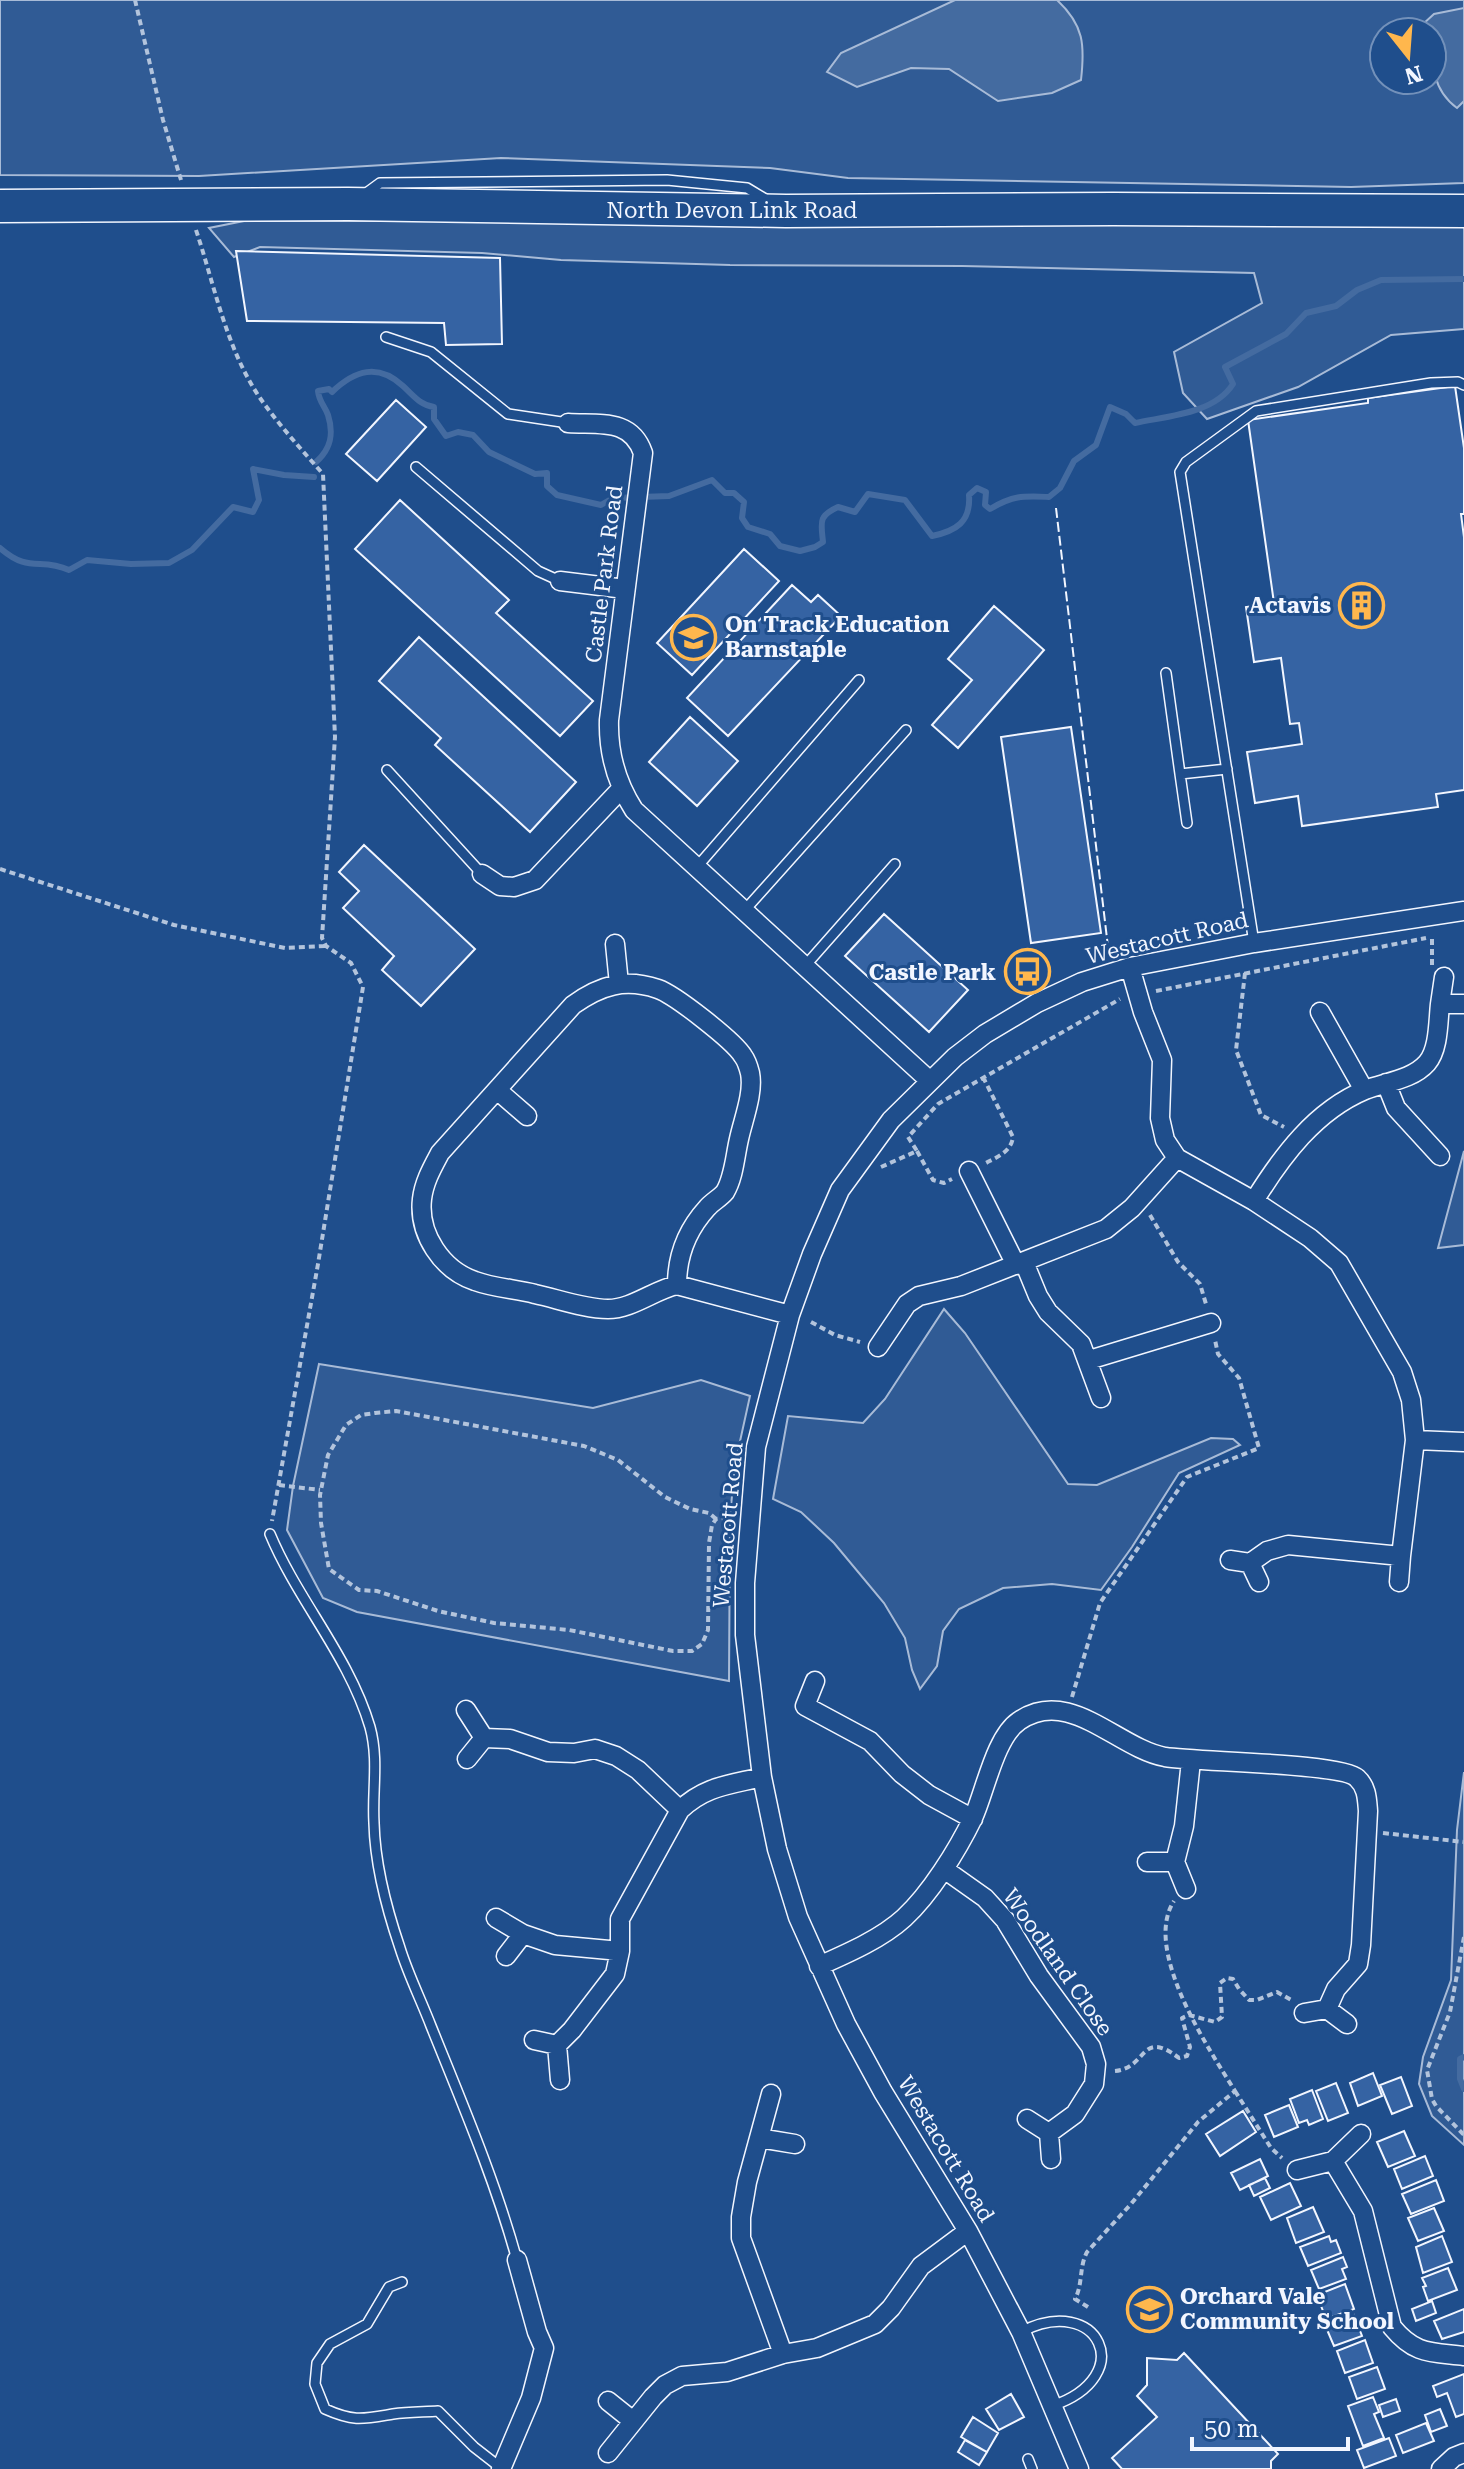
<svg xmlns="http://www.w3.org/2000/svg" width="1464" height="2469" font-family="'Roboto Serif',serif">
  <rect width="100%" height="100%" fill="#1f4e8c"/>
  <!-- built -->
  <path fill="#305b95" stroke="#a8bbd7" stroke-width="2" fill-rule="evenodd" d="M0,0H1464V183L1351,187L848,178L770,168L501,158L199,176L0,175ZM1384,32H1432V80H1384Z
    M244,221H1464V329L1391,335L1298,387L1207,419L1183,393L1174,352L1262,303L1254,273L962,266L730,265L561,260L482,253L260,247L234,257L209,228Z
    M1464,1151V1245L1438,1248Z
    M944,1309L965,1333L1068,1484L1097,1485L1211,1438L1233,1439L1240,1445L1179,1473L1132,1547L1101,1590L1052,1584L1003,1588L959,1609L943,1631L937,1666L920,1689L912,1670L905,1638L884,1603L834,1543L801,1512L773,1499L788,1416L863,1423L885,1399Z
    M319,1364L593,1408L701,1380L750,1396L735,1464L730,1517L729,1681L357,1612L323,1598L287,1530L293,1486Z
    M1464,1772V2145L1432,2116L1419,2084L1423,2057L1451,1980L1457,1830Z"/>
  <!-- water -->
  <path fill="#446ba0" stroke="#a8bbd7" stroke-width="2" d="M955,0H1057C1084,25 1085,45 1081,80L1052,93L998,101L949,69L911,68L857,87L827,72L841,53Z
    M1464,8V101L1457,108C1431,89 1432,62 1432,32H1425L1423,24L1434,14Z"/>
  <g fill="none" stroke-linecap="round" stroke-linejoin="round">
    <!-- stream -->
    <path stroke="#446ba0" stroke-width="6" d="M316,462C331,449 334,434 328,415C325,406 319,402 318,391L329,389L332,392C355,370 378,363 403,386C414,396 420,405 434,407V419L446,436L458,432L473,435L489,452L535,474L547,473V486L557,495L601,505L613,498L669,496L712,480L725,493H734L744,502L742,518L748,527L770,534L780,546L800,551L815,547L823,542C821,522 818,516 838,507L855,512L868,494L905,500L932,536C956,531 971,522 969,495L977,488L986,492L985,505L990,509C1014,495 1023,496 1049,497L1060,488L1074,461L1096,445L1110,407L1126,414L1135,423C1167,416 1214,414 1233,384L1225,367L1286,334L1306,313L1336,306L1357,290L1381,280L1464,279
      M0,548C30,574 39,557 69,570L87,560L131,564L169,563L192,550L233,507L253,512L259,500L253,469L284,475L314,477
      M1464,2057L1460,2059V2079L1464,2089"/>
  </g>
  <!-- building -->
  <path fill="#3563a3" stroke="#f2f6ff" stroke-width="2" d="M236,251L500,258L502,344L446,345L444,323L247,321Z
    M1455,386L1464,448V514H1461L1464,537V790L1436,794L1438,807L1302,826L1298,796L1255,803L1247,752L1302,744L1299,723L1290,724L1281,658L1254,662L1246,607L1274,603L1248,420L1368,403V398Z
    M396,400L426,427L377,481L346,454Z
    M400,500L509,600L496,613L593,701L560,736L355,549Z
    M744,549L779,581L692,675L657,643Z
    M792,585L811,602L818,595L841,616L728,736L687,698Z
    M994,606L1044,650L958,748L932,725L972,680L948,659Z
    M419,637L576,782L530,832L435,745L441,738L379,681Z
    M690,717L738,761L697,806L649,762Z
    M1071,727L1101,933L1031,943L1001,737Z
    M364,845L475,949L421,1006L382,970L394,956L343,908L359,891L339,872Z
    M884,914L968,990L929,1032L845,956Z
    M1373,2073L1382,2096L1358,2106L1350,2083Z
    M1401,2077L1412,2106L1392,2114L1380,2085Z
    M1336,2083L1348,2113L1328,2121L1316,2091Z
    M1312,2090L1323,2119L1309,2125L1307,2120L1299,2123L1290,2099Z
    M1289,2105L1298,2127L1274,2137L1265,2115Z
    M1243,2111L1256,2132L1220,2156L1206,2134Z
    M1404,2131L1415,2156L1388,2167L1377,2142Z
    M1425,2156L1433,2176L1402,2189L1394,2169Z
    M1260,2159L1268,2176L1240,2190L1231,2173Z
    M1265,2178L1270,2188L1254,2196L1249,2185Z
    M1436,2180L1444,2201L1411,2214L1402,2194Z
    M1290,2183L1301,2206L1271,2220L1260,2197Z
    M1313,2207L1324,2232L1296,2243L1287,2218Z
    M1434,2208L1444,2231L1418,2241L1408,2218Z
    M1329,2236L1331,2242L1336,2240L1341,2253L1308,2266L1300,2247Z
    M1442,2236L1452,2262L1423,2273L1416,2247Z
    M1343,2257L1347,2267L1342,2269L1346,2279L1319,2289L1311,2270Z
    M1448,2268L1457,2290L1428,2301L1423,2287L1426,2286L1422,2278Z
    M1345,2284L1354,2309L1326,2319L1317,2295Z
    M1432,2301L1436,2313L1416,2321L1412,2309Z
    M1464,2309V2332L1442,2339L1434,2321Z
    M1354,2315L1362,2336L1334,2346L1325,2325Z
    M1365,2340L1373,2363L1345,2373L1337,2351Z
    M1184,2353L1278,2454L1271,2461V2469H1122L1112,2458L1157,2417L1137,2396L1147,2385V2358L1177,2360Z
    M1377,2367L1385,2389L1357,2399L1349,2377Z
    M1464,2374V2414L1456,2417L1447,2393L1437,2397L1433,2386Z
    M1011,2394L1024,2417L999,2430L986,2409Z
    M1373,2397L1379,2412L1374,2414L1384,2438L1363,2446L1348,2406Z
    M1396,2399L1400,2411L1383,2417L1379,2405Z
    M1440,2409L1447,2426L1431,2432L1425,2415Z
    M973,2417L998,2433L987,2452L961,2437Z
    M1426,2423L1434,2441L1403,2453L1396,2435Z
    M1389,2438L1396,2456L1364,2468L1357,2450Z
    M965,2440L987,2452L979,2465L958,2452Z"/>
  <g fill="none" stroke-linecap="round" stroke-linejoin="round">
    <defs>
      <path id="service" d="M365,194L380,183L667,180L747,188L767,200
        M386,337L431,352L508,414L568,423
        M416,467L538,571L560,581
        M1166,673L1180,774L1227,769
        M387,770L482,874
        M1180,774L1187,823
        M696,868L859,680
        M744,911L906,730
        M1254,943L1180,472L1186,462L1256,411L1431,383L1458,382L1464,385
        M805,966L895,864
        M270,1534C298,1601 349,1656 370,1727C379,1760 372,1790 374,1823C375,1866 386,1907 400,1948C408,1974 421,2000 431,2026C462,2103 495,2180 517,2260
        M402,2282L389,2287L367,2324L330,2344L317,2363L315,2384L325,2409C354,2422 363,2419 393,2414C408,2412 424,2412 438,2411L474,2447L501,2468
        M1021,2332C1098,2292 1140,2376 1052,2406
        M1028,2459L1032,2469"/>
      <path id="minor" d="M568,423C600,425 631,418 643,453L609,720C608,754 616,782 634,810L930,1081
        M560,581L625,589
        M482,874L500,886L514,887L535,880L621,789
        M615,944L619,984
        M1130,967L1143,1012L1162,1060L1160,1118L1165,1140L1177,1158L1254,1201L1310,1238L1339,1263L1402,1372L1411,1400L1415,1440L1401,1556L1288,1545L1267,1551L1250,1563
        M1440,1004L1444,977
        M1320,1012L1364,1090
        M1386,1083L1396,1108L1440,1156
        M497,1090L527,1116
        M969,1171L1016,1265
        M1254,1201C1282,1156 1315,1111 1365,1090C1385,1082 1412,1080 1427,1063C1439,1049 1438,1022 1440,1004H1464
        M1024,1262L1038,1296L1048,1312L1081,1344L1101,1398
        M677,1285C677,1256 687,1230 707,1208C712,1202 720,1198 725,1192C734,1177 735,1156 739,1139C743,1120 754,1093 750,1073C749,1069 746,1060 743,1056C734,1041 675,995 658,989C625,978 601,985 573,1005L440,1153C432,1168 424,1182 422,1199C418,1234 442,1270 475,1281C494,1288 516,1289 535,1294C558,1299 585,1309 608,1309C632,1309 654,1290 677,1285L790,1315
        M878,1347L907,1304L919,1296L961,1286L1106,1229L1132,1208L1177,1158
        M1089,1360L1211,1323
        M1415,1440L1464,1442
        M1230,1560L1250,1563L1259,1582
        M1399,1582L1401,1556
        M815,1681L805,1706L870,1741L902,1774L929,1795L973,1819
        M466,1710L484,1738L467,1759
        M484,1738L510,1739L548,1752L574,1753L595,1749L616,1756L638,1770L680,1810
        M1147,1862H1175L1186,1889
        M1175,1862L1184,1826L1191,1761
        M944,1869L985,1898L1005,1920L1039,1976L1091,2047L1096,2064L1094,2084L1075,2114L1049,2133
        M496,1918L523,1934L506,1956
        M523,1934L555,1945L620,1951
        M819,1966C846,1954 881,1939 904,1918C930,1894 957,1851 973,1818C985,1792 995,1737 1019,1721C1069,1686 1117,1748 1165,1757C1198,1762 1342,1763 1357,1778C1367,1787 1367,1799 1368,1811L1361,1945L1358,1964L1336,1989L1327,2009
        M1304,2013L1327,2009L1347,2024
        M534,2040L557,2045L560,2080
        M557,2045L572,2030L615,1974L620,1951V1919L680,1810C705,1786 729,1785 762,1777
        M771,2094L747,2182L741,2217V2238L783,2354
        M1027,2119L1049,2133L1051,2159
        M759,2138L795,2144
        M1333,2161L1363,2211L1392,2327C1415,2355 1431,2352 1464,2356
        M1297,2170L1333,2161L1361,2134
        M608,2401L633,2421
        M608,2453L653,2397L665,2385L682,2376L727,2372L783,2354L817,2348L875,2324L891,2308L921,2266L968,2231
        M501,2469L531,2398L544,2348L537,2332L517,2260
        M1079,2469L1021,2332L968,2231L883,2092L846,2024L798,1917L777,1849L762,1777L745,1635V1583L756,1447L790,1315L812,1254L840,1190L891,1120L955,1057L985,1034L1037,1003L1082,982L1130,967L1254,943L1464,911
        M1441,2469L1454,2457L1464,2453"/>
      <path id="trunk" d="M0,206L348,204L786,211L1113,209L1464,211"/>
    </defs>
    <!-- service casing -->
    <use href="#service" stroke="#f2f6ff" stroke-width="12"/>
    <!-- minor casing -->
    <use href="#minor" stroke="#f2f6ff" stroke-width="21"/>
    <!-- trunk casing -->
    <use href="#trunk" stroke="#f2f6ff" stroke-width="35"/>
    <!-- path -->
    <path stroke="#b3c4dc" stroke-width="4" stroke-dasharray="6 4" stroke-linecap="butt" d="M135,0L163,120L181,180
      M196,230C215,287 226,348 260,398C279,425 301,449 323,474L335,737L322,938L326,946L351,963L363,987L318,1264L272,1521
      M0,869L174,925L285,948L326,946
      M1432,965V937
      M1245,973L1236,1050L1261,1115L1284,1127
      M1156,991L1426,938
      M983,1077L1013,1137C1011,1152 997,1157 986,1163
      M917,1151L933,1180L944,1183L952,1179
      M881,1167L917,1151L908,1137L938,1104L1120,999
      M1150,1215L1178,1262L1200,1284L1206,1304
      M811,1322L835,1335L860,1342
      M279,1485L320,1490
      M716,1519L709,1513L690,1509L665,1497L618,1460L584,1446L396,1411L375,1413L361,1415L346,1425L328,1455L320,1495L321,1523L329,1569L359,1590L377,1591L438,1611L494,1623L569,1630L673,1651H692L702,1644L708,1630L709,1543L712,1525L716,1519L731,1517
      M1072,1697L1100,1603L1187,1477L1259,1448L1239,1378L1218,1354L1215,1340
      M1383,1833L1464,1842
      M1464,1937L1450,2012L1427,2070L1432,2099L1436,2106L1464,2135
      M1115,2071C1148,2068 1140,2028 1179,2058L1187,2056L1190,2047L1182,2018L1189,2015L1215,2022L1222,2017L1220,1983L1227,1978L1233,1979L1239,1989L1249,2000H1257L1277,1992L1293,2001
      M1235,2091L1271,2148L1282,2158
      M1088,2307L1075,2299C1083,2284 1079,2267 1087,2252L1131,2204L1198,2122L1235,2091C1209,2049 1142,1950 1174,1901"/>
    <!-- service -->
    <use href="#service" stroke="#1f4e8c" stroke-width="9"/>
    <!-- minor -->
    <use href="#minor" stroke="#1f4e8c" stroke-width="18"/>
    <!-- trunk -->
    <use href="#trunk" stroke="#1f4e8c" stroke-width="32"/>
    <!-- fence -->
    <path stroke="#f2f6ff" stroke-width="2" stroke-dasharray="10 4" stroke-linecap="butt" d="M1056,508L1108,947"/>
  </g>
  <!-- icons -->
  <defs>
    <symbol id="building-ring" viewBox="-11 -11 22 22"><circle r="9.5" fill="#1f4e8c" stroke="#ffb74d" stroke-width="1.5"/><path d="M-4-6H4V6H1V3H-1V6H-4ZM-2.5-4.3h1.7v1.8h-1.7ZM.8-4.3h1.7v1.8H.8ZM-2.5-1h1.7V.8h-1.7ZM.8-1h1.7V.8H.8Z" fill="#ffb74d"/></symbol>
    <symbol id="school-ring" viewBox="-11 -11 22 22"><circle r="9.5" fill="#1f4e8c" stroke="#ffb74d" stroke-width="1.5"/><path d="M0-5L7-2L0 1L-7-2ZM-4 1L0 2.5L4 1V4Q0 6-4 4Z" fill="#ffb74d"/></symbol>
    <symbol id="bus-ring" viewBox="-11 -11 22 22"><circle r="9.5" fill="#1f4e8c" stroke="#ffb74d" stroke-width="1.5"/><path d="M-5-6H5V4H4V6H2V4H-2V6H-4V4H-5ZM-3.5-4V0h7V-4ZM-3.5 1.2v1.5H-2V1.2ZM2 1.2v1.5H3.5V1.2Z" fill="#ffb74d"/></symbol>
  </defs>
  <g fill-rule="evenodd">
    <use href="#building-ring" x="1336" y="580" width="51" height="51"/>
    <use href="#school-ring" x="668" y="612" width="51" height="51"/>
    <use href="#bus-ring" x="1002" y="946" width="51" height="51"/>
    <use href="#school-ring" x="1124" y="2284" width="51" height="51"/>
  </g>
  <g text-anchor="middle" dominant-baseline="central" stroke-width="6" stroke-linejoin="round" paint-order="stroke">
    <!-- street labels -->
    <g font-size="22" fill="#f2f6ff" stroke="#1f4e8c">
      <text x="732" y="210">North Devon Link Road</text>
      <text transform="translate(604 574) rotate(-83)">Castle Park Road</text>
      <text transform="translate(1167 938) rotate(-13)">Westacott Road</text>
      <text transform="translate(728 1525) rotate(-85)">Westacott Road</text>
      <text transform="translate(1058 1962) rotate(55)">Woodland Close</text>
      <text transform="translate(946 2149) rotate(59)">Westacott Road</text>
    </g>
    <!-- poi labels -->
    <g font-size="22" font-weight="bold" fill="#f2f6ff" stroke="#1f4e8c" text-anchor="end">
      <text x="1331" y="605">Actavis</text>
      <text x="725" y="624" text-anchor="start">On Track Education<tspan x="725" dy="25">Barnstaple</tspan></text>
      <text x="996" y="972">Castle Park</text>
      <text x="1180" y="2296" text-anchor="start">Orchard Vale<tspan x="1180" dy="25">Community School</tspan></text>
    </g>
  </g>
  <!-- north arrow -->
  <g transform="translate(1408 56) rotate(163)"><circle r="38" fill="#1f4e8c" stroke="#7391ba" stroke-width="2"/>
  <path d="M0-6L14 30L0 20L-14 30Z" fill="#ffb74d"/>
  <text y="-12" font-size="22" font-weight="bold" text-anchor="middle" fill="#f2f6ff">N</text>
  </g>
  <!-- scale -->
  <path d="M1192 2437v12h156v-12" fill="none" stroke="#f2f6ff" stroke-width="4"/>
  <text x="1204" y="2437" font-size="24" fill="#f2f6ff" stroke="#1f4e8c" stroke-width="6" paint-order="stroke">50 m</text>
</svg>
